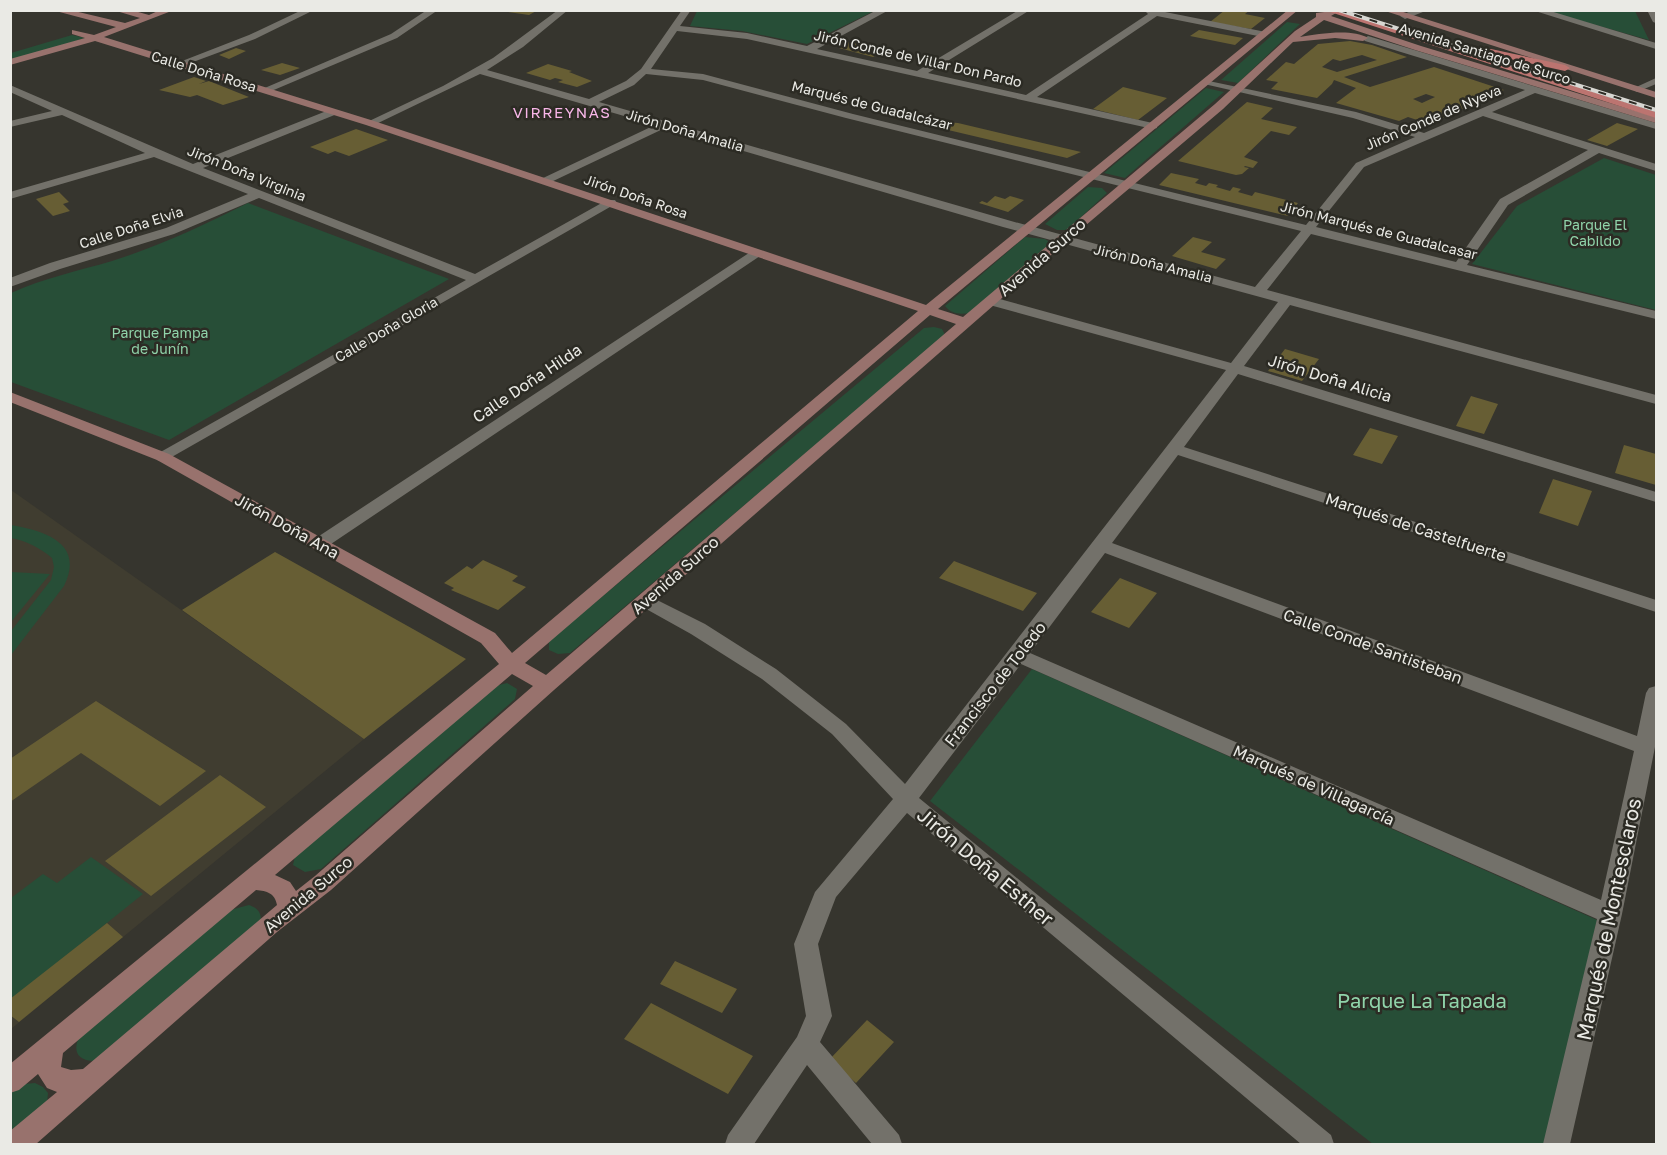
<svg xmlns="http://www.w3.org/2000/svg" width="1667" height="1155" font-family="'Golos Text',sans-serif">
  <rect width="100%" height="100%" fill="#36352e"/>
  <!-- built -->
  <path fill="#403d30" d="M11,490L364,739L11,1029Z"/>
  <!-- green -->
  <path fill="#274e37" d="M869,10L874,11L807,44L742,31L690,26L697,11Z
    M1546,11H1635L1649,40Z
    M1287,22L1300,24L1238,83L1221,80Z
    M72,35L85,38L11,61V53Z
    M1206,88L1224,92L1125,178L1104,173Z
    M1604,158L1656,175V310L1472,264L1517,206Z
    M1088,187L1102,188L1107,193L1067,230H1057L1045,224Z
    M248,203L449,279L169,440L11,382V293C44,278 78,271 112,261C160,246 204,225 248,203Z
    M1025,237L1045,239L1051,243L971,313C960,314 952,315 945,306Z
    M934,327L942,329L945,335L570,653L558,654L549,650V641L924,328Z
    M11,525C45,531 85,543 64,586L11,655V631L51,580L54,567L52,558C39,547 26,541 11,538Z
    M11,572L50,574L11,622L10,572Z
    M1032,669L1597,920L1544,1144H1373L930,801Z
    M507,683L517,689L515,699L321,869L305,872L293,865L296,852L492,687Z
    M91,857L143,894L11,1000V898L43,874L57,883Z
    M249,905C257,908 261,911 261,921L94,1061C77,1060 72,1051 80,1035L230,910Z
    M35,1083L43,1087L48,1093L47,1103L11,1140V1091L24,1084Z"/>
  <!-- building -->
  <path fill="#675e34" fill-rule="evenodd" d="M493,10H538L529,15Z
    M1225,10H1250L1245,14L1265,18L1251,29L1210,22Z
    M1199,30L1243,38L1235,45L1190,36Z
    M1350,41L1372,45L1407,57L1344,77L1370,87L1434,67L1504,90L1429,124L1408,117L1399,121L1336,103L1356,88L1334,80L1332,84L1317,98L1271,89L1278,82L1266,80L1286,62L1294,64L1318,44ZM1362,55L1377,60L1337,72L1322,67L1333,59L1340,61ZM1426,94L1435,97L1422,103L1413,99Z
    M849,42L876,48L875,49L883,51L873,57L839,48Z
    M236,48L246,51L229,59L219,55Z
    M282,63L300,68L280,75L261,70Z
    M548,64L572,71L569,72L592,81L577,87L558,82L563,80L555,78L550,80L526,73Z
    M194,77L206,81L199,84L209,81L249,97L223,105L197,95L190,97L159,90Z
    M1123,87L1167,98L1138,120L1093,109Z
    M1247,102L1273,108L1261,119L1297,127L1289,135L1271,131L1244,157L1258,162L1253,168L1245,166L1244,167L1249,168L1242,174L1236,175L1178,161Z
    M937,121L958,123L1081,152L1067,158L927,125Z
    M1617,123L1638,129L1607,146L1587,140Z
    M356,129L388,140L349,156L335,151L328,154L310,147Z
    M1171,173L1199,179L1195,183L1206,186L1209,183L1218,185L1216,187L1230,191L1233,187L1241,189L1238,192L1252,196L1255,192L1298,203L1288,216L1159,185Z
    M59,192L69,202L63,204L70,211L53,216L36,199Z
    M995,196L1005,199L1010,196L1024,200L1008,212L979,203L982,201L987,203Z
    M1193,237L1212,242L1201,252L1226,259L1216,269L1172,256Z
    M1285,349L1319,359L1302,381L1268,371Z
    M1471,396L1498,404L1484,434L1456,426Z
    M1370,428L1398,436L1382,464L1353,455Z
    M1624,445L1656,454V485L1615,473Z
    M1553,479L1592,491L1578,526L1539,513Z
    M275,552L413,629L466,659L364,739L182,610Z
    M483,560L518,576L512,581L526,587L498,610L451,590L454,588L444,583L467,566L472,569Z
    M954,561L1037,593L1023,611L939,578Z
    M1120,578L1157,593L1129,628L1091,612Z
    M96,701L206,771L160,806L81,753L10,802V759Z
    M220,775L266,807L151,896L105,861Z
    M107,923L123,937L19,1022L10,1015V999Z
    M675,961L737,989L722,1013L660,984Z
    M651,1003L753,1056L728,1094L624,1039Z
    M867,1020L894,1042L856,1083L829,1060Z"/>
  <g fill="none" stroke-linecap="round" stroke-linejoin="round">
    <!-- street -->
    <path fill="#73716a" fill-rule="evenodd" d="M302,10H314L255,39L185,65L177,63L249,35Z
      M427,10H438L397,38L269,92L260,90L391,34Z
      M558,10H568L523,47L487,70L589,99L626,81L641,69L682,10H691L680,26L747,33L807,46L877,10H889L817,49L917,71L1019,10H1030L928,73L1026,95L1148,14L1144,10H1155L1266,32V36L1263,37L1157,16L1037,97L1157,124V128L1153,129L747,39L677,31L651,69L703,74L853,114L1306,225L1356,163L1415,137L1353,118L1204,84V80L1356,112L1424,133L1525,90L1365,41L1363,39L1368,36L1656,123V129L1535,93L1492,112L1656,164V171L1599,153L1508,205L1467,265L1656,311V319L1311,234L1267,290L1656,395V404L1290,305L1244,366L1656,492V502L1238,374L1184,447L1656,600V612L1178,455L1112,543L1637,736L1646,693L1649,688L1656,686L1655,747L1622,914L1570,1144H1543L1597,919L1021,664L919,798L1331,1135L1334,1144H1301L907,813L836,897L818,944L832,1016L820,1042L899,1135L902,1144H872L807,1065L754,1144H725L728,1135L797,1037L806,1016L794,944L815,892L893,799L832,734L762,679L691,634L639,605L636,601L639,597L645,595L651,597L705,624L776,669L846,724L905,784L1226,370L986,304L984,301L986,298H996L1231,363L1278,302L1003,227L665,128L549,183H541V179L655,125L480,74L374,125L370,126L365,123L443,86L493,58ZM646,74L703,80L846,118L1301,231L1255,287L1011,221L599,102L634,85ZM1483,116L1588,150L1500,199L1456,262L1316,227L1364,167ZM1105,553L1634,751L1601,900L1030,653Z
      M1413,10H1428L1405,19L1400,16Z
      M1532,10H1547L1656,43V49Z
      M1647,10H1656V23L1653,22Z
      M1656,78V84L1637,92L1632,89Z
      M10,85L193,164L329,110H337V114L203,168L475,274L607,200H615L617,203L163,462L157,460L155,457L157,454L466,280L259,198L174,234L60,269L10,287V278L50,263L166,228L248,194L154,157L10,199V192L145,153L62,115L10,127V121L52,111L10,92Z
      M755,249L761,253L760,256L325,548H313L310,544L313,540Z"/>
    <!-- secondary -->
    <path fill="#98726d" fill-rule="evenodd" d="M52,10H70L125,23L140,18L113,10H131L149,15L160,10H174L104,37L374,121L926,305L1288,10H1298L938,309L963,317L1215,104L1295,31L1316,17V13L1341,10L1331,16L1421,46L1656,117V123L1415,50L1324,20L1300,37C1318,34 1352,28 1368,38L1363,41L1335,38L1293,42L1223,109L1066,242L554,690L331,890L277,932L36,1144H10V1131L57,1092L47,1088L38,1074L19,1090L10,1093V1064L499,664L481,643L157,460L10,402V392L169,454L495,633L512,653L918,311L366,125L95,41L10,65V59L85,38L72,34V30L94,35L116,27ZM930,315L956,324L546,675L525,663ZM512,674L533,686L315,876L296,891L290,882L275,875ZM256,890C267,891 275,893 277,905L83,1069L71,1070L61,1067L63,1053Z
      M1382,10H1397L1656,92V98Z"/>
    <!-- primary -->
    <path fill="#bc7470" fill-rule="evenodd" d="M1324,10H1339L1656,112V118Z
      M1491,49L1565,65L1570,68L1565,71L1488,54L1486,52Z"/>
    <defs>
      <path id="rail" d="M1339,10L1656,110"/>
    </defs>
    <!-- rail casing -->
    <use href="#rail" stroke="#d7d7d2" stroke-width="4"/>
    <!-- rail -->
    <use href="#rail" stroke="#2c2b24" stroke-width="2" stroke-dasharray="8" stroke-linecap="butt"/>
  </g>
  <g text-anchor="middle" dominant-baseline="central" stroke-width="5" stroke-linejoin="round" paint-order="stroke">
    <!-- far-street labels -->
    <g font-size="14" fill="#eaeae5" stroke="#2c2b24">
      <text transform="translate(1485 53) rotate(17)">Avenida Santiago de Surco</text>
      <text transform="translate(918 58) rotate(13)">Jirón Conde de Villar Don Pardo</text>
      <text transform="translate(204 71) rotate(17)">Calle Doña Rosa</text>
      <text transform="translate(872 105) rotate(14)">Marqués de Guadalcázar</text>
      <text transform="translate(1433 117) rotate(-23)">Jirón Conde de Nyeva</text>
      <text transform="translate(685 130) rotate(16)">Jirón Doña Amalia</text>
      <text transform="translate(247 173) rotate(22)">Jirón Doña Virginia</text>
      <text transform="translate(636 196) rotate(19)">Jirón Doña Rosa</text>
      <text transform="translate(131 227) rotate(-18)">Calle Doña Elvia</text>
      <text transform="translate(1379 230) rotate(14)">Jirón Marqués de Guadalcasar</text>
      <text transform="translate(1153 263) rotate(14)">Jirón Doña Amalia</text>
      <text transform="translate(386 329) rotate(-30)">Calle Doña Gloria</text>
    </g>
    <!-- far-park labels -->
    <g font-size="14" fill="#90d4aa" stroke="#2c2b24">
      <text x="1595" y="224">Parque El<tspan x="1595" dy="16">Cabildo</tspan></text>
      <text x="160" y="332">Parque Pampa<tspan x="160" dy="16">de Junín</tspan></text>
    </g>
    <!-- far-neighbourhood labels -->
    <g font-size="15" letter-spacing="1.5" fill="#f8b6e8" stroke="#2c2b24">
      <text x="562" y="112">VIRREYNAS</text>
    </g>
    <!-- street labels -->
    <g font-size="16" fill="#eaeae5" stroke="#2c2b24">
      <text transform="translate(1042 257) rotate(-41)">Avenida Surco</text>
      <text transform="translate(1330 378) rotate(17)">Jirón Doña Alicia</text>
      <text transform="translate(527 383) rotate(-34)">Calle Doña Hilda</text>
      <text transform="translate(287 526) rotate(29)">Jirón Doña Ana</text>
      <text transform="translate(1416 527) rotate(18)">Marqués de Castelfuerte</text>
      <text transform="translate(675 575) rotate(-41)">Avenida Surco</text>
      <text transform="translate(1373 646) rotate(20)">Calle Conde Santisteban</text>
      <text transform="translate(995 684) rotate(-52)">Francisco de Toledo</text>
      <text transform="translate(1314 785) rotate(24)">Marqués de Villagarcía</text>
      <text transform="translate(308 894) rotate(-40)">Avenida Surco</text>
    </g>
    <!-- near-street labels -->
    <g font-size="20" fill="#eaeae5" stroke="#2c2b24">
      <text transform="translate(986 866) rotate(40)">Jirón Doña Esther</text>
      <text transform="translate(1608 919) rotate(-78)">Marqués de Montesclaros</text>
    </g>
    <!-- near-park labels -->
    <g font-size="20" fill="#90d4aa" stroke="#2c2b24">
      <text x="1422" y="1000">Parque La Tapada</text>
    </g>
  </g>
  <!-- border -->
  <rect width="1667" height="1155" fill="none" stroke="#eaeae5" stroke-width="24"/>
</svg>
